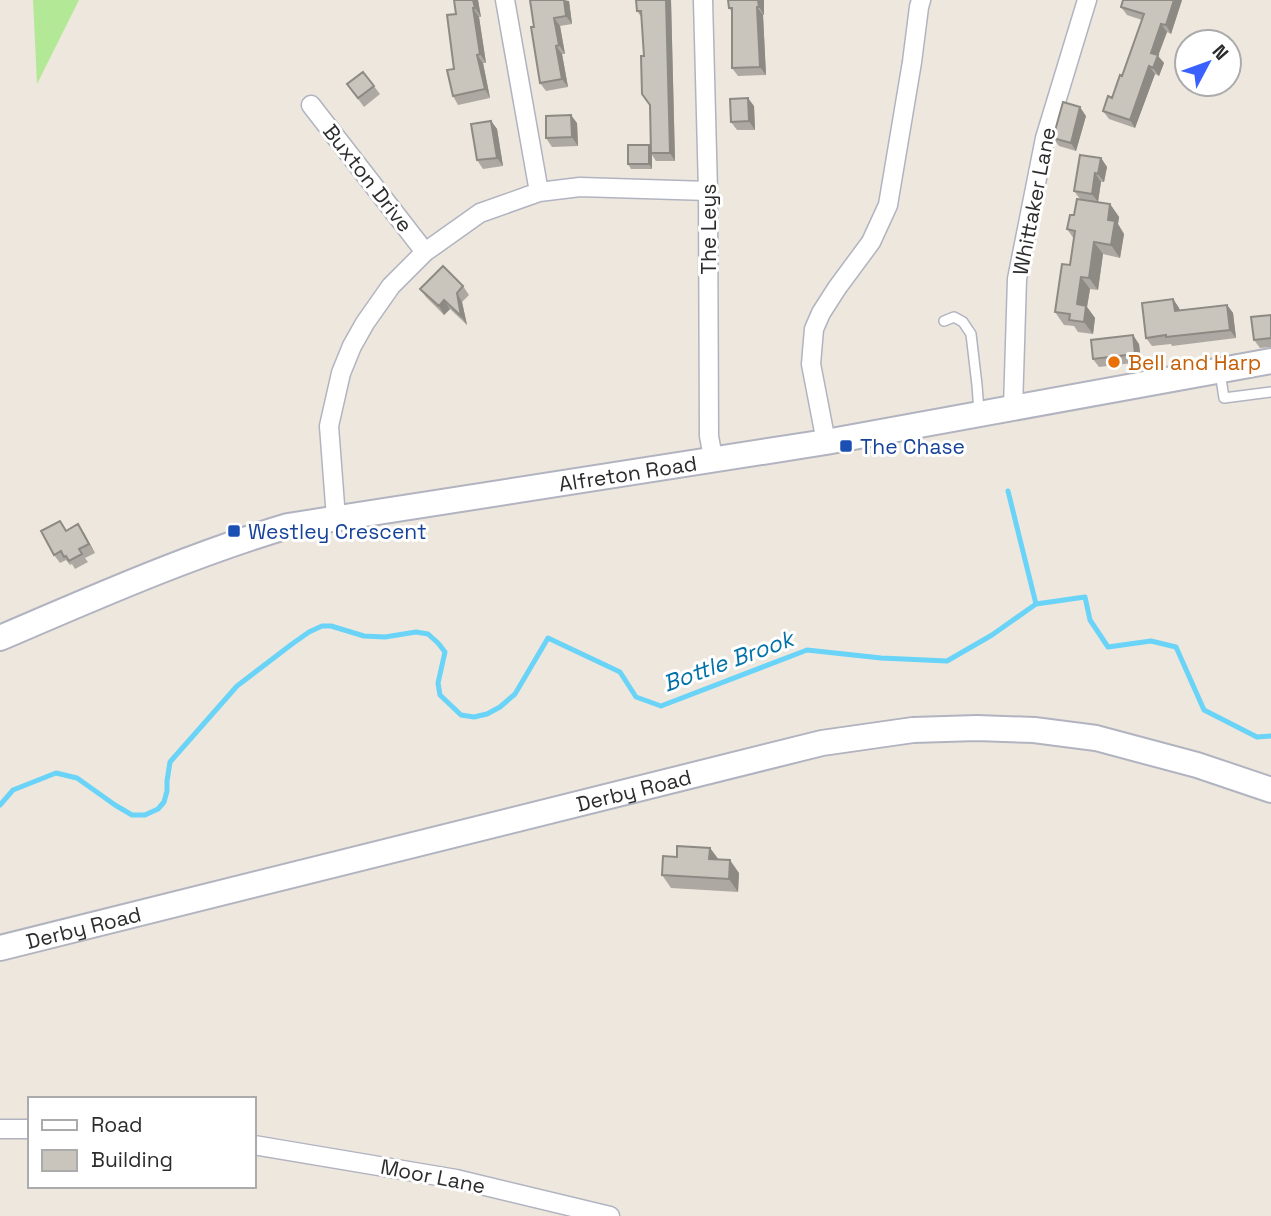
<svg xmlns="http://www.w3.org/2000/svg" width="1271" height="1216" font-family="'Space Grotesk',sans-serif">
  <rect width="100%" height="100%" fill="#eee7dd"/>
  <!-- green -->
  <path fill="#b3e996" d="M33,0H79L37,84Z"/>
  <g fill="none" stroke-linecap="round" stroke-linejoin="round">
    <!-- stream -->
    <path stroke="#69d3f8" stroke-width="5" d="M1008,491L1036,604
      M0,805L13,790L56,773L77,778L115,805L132,815H145L158,809L164,802L167,791V781L170,762L237,686L292,644L309,632L322,626H331L364,636L385,637L416,632L428,634L438,643L445,652L438,683L440,695L461,715L474,717L487,714L500,707L515,694L548,638L620,672L636,697L661,706L807,650L881,658L947,661L992,635L1036,604L1085,597L1090,620L1108,647L1151,641L1176,647L1204,710L1257,737L1271,736"/>
    <defs>
      <path id="lane" d="M944,321L954,317L963,322L971,334L977,385L979,412
        M1220,372L1224,398L1271,392"/>
      <path id="street" d="M505,0L539,192
        M703,0L708,191L709,436L713,458
        M311,105L425,252
        M1013,408L1017,279L1045,138L1087,0
        M826,442L811,364L814,329L821,313L837,288L871,242L888,205L912,62L919,7L921,0
        M336,518L329,426L341,373L352,346L365,323L391,286L425,252L480,213L539,192L580,187L708,191
        M0,1129H30
        M254,1145L456,1179L610,1216"/>
      <g id="secondary">
        <path id="s1" d="M0,638C96,597 188,556 288,526L826,442L1271,361"/>
        <path id="s2" d="M0,948L822,743L913,730L977,728L1034,730L1096,738L1197,765L1271,790"/>
      </g>
    </defs>
    <!-- lane casing -->
    <use href="#lane" stroke="#b1b4c0" stroke-width="12"/>
    <!-- street casing -->
    <use href="#street" stroke="#b1b4c0" stroke-width="21"/>
    <!-- secondary casing -->
    <use href="#secondary" stroke="#b1b4c0" stroke-width="28"/>
    <!-- lane -->
    <use href="#lane" stroke="#fff" stroke-width="9"/>
    <!-- street -->
    <use href="#street" stroke="#fff" stroke-width="18"/>
    <!-- secondary -->
    <use href="#secondary" stroke="#fff" stroke-width="24"/>
  </g>
  <!-- wall -->
  <path fill="#ada9a2" d="M454,0H478L481,17H479L486,63H483L490,98L458,105L453,96L456,14Z
    M671,0L675,161H656L652,155V169H631L628,164L649,145L651,147L650,105L644,56L642,18L637,11Z
    M764,0V15H763L766,75L738,76L732,68V12L729,8Z
    M1182,0L1171,34L1167,32L1158,56L1164,63L1159,76L1155,74L1135,128L1109,119L1103,111L1112,98L1122,76L1142,20L1127,15L1121,7Z
    M569,1L572,24L560,26L565,54H562L568,87L546,91L540,83L534,27Z
    M363,72L380,94L364,107L347,84Z
    M754,106L755,130H737L731,122Z
    M1086,116L1076,151L1059,146L1053,138Z
    M491,121L497,129L503,166L483,169L477,160Z
    M577,123L578,146L552,147L546,138Z
    M1101,158L1107,167L1104,182H1101L1098,202L1080,199L1074,191Z
    M1110,204L1119,217L1118,224L1124,234L1120,258L1103,254L1098,290L1090,289L1087,307L1095,318L1093,334L1078,332L1074,326L1064,325L1055,312L1070,265L1074,239L1067,229L1074,215Z
    M463,286L469,295L462,302L467,325L450,309L444,315L426,297L420,289Z
    M1173,299L1179,308L1180,310L1227,305L1233,313L1236,338L1172,346L1171,344L1152,346L1146,338Z
    M1271,315V347L1260,348L1254,340Z
    M1139,344L1141,362L1099,367L1093,359Z
    M78,524L95,553L85,558L88,562L75,569L72,564L70,565L66,560L60,563L54,555L67,531Z
    M710,848L718,859L739,873L738,892L671,888L662,875L677,857Z"/>
  <!-- shaded-wall -->
  <path fill="#8d8a84" d="M473,0H478L481,17L475,8Z
    M564,0L569,1L572,24L566,16Z
    M666,0H671L675,161L670,153Z
    M758,0H764V15L759,7Z
    M1174,0H1182L1171,34L1166,25Z
    M757,7L763,15L766,75L760,67Z
    M473,8L479,17L486,63L480,54Z
    M554,18L560,26L565,54L559,45Z
    M1161,24L1167,32L1158,56L1164,63L1159,76L1153,68L1151,53Z
    M556,46L562,54L568,87L562,79Z
    M477,55L483,63L490,98L485,89Z
    M1149,66L1155,74L1135,128L1130,120Z
    M748,98L754,106L755,130L749,121Z
    M1080,107L1086,116L1076,151L1071,143Z
    M571,115L577,123L578,146L572,137Z
    M491,121L497,129L503,166L497,158Z
    M649,145L652,149L651,153L652,155V169L649,164Z
    M1101,158L1107,167L1104,182L1098,174Z
    M1095,173L1101,182L1098,202L1092,194Z
    M1110,204L1119,217L1118,224L1124,234L1120,258L1111,245L1108,220Z
    M1094,242L1103,254L1098,290L1089,278Z
    M1081,277L1090,289L1087,307L1095,318L1093,334L1084,322L1077,304Z
    M457,293L462,302L467,325L461,316Z
    M1173,299L1179,308L1181,319L1175,311Z
    M444,300L450,309L444,315L439,306Z
    M1227,305L1233,313L1236,338L1230,330Z
    M1133,335L1139,344L1141,362L1135,354Z
    M78,524L84,533L95,553L89,544Z
    M710,848L719,860L709,859Z
    M730,860L739,873L738,892L729,879Z"/>
  <!-- building -->
  <path fill="#c9c5bc" stroke="#8d8a84" stroke-width="2" d="M454,0H473L475,8H473L480,54L477,55L485,89L453,96L447,70L454,69L447,15L456,14Z
    M530,0H564L566,16L554,18L559,45L556,46L562,79L540,83L531,27H534Z
    M636,0H666L670,153H651L650,105L642,94L641,56H644L641,11H637Z
    M728,0H758L759,7H757L760,67L732,68V8H729Z
    M1123,0H1174L1166,25L1161,24L1151,53L1158,55L1153,68L1149,66L1130,120L1103,111L1108,96L1112,98L1120,75L1122,76L1144,14L1121,7Z
    M363,72L374,86L358,98L347,84Z
    M748,98L749,121L731,122L730,99Z
    M1063,102L1080,107L1071,143L1053,138Z
    M571,115L572,137L546,138V116Z
    M491,121L497,158L477,160L471,124Z
    M628,145H649V164H628Z
    M1080,155L1101,158L1098,174L1095,173L1092,194L1074,191Z
    M1077,199L1110,204L1108,220L1115,221L1111,245L1094,242L1089,278L1081,277L1077,304L1086,306L1084,322L1069,320L1070,314L1055,312L1062,264L1070,265L1075,231L1067,229L1070,215H1074Z
    M443,266L463,286L457,293L461,316L444,300L439,306L420,289Z
    M1173,299L1175,311L1227,305L1230,330L1166,337V335L1146,338L1142,303Z
    M1271,315V338L1254,340L1251,317Z
    M1133,335L1135,354L1093,359L1091,340Z
    M60,521L66,531L78,524L89,544L79,549L82,554L69,561L66,556L64,557L61,551L54,555L41,531Z
    M677,846L710,848L709,859L730,860L729,879L662,875L663,856L677,857Z"/>
  <!-- markers -->
  <circle fill="#e8710a" stroke="#fff" stroke-width="2.5" cx="1114" cy="362" r="7"/>
  <g fill="#1a4fb4" stroke="#fff" stroke-width="2.5">
    <rect x="839" y="439" width="14" height="14" rx="3.5"/>
    <rect x="227" y="524" width="14" height="14" rx="3.5"/>
  </g>
  <g text-anchor="middle" dominant-baseline="central" stroke-width="6" stroke-linejoin="round" paint-order="stroke">
    <!-- street labels -->
    <g font-size="21" fill="#2c2c2c" stroke="#fff">
      <text transform="translate(368 178) rotate(52)">Buxton Drive</text>
      <text transform="translate(1034 201) rotate(-79)">Whittaker Lane</text>
      <text transform="translate(708 229) rotate(-90)">The Leys</text>
      <text stroke="none"><textPath href="#s1" startOffset="653">Alfreton Road</textPath></text>
      <text stroke="none"><textPath href="#s2" startOffset="653">Derby Road</textPath></text>
      <text stroke="none"><textPath href="#s2" startOffset="86">Derby Road</textPath></text>
      <text transform="translate(433 1176) rotate(11)">Moor Lane</text>
    </g>
    <!-- food labels -->
    <g font-size="21" fill="#c56008" stroke="#fff" text-anchor="start">
      <text x="1128" y="362">Bell and Harp</text>
    </g>
    <!-- transit labels -->
    <g font-size="21" fill="#164399" stroke="#fff" text-anchor="start">
      <text x="860" y="446">The Chase</text>
      <text x="248" y="531">Westley Crescent</text>
    </g>
    <!-- water labels -->
    <g font-size="23" font-style="italic" fill="#0371a8" stroke="#fff">
      <text transform="translate(728 661) rotate(-20)">Bottle Brook</text>
    </g>
  </g>
  <!-- legend -->
  <rect x="28" y="1097" width="228" height="91" fill="#ffffff" stroke="#ababab" stroke-width="2"/>
  <rect x="42" y="1120" width="35" height="10" fill="#ffffff" stroke="#ababab" stroke-width="2"/>
  <text x="91" y="1132" font-size="21" fill="#2c2c2c">Road</text>
  <rect x="42" y="1150" width="35" height="21" fill="#c9c5bc" stroke="#ababab" stroke-width="2"/>
  <text x="91" y="1167" font-size="21" fill="#2c2c2c">Building</text>
  <!-- north arrow -->
  <g transform="translate(1208 63) rotate(49)"><circle r="33" fill="#ffffff" stroke="#ababab" stroke-width="2"/>
  <path d="M0-5L12 26L0 18L-12 26Z" fill="#3a60ff"/>
  <text y="-10" font-size="19" font-weight="bold" text-anchor="middle" fill="#2c2c2c">N</text>
  </g>
</svg>
